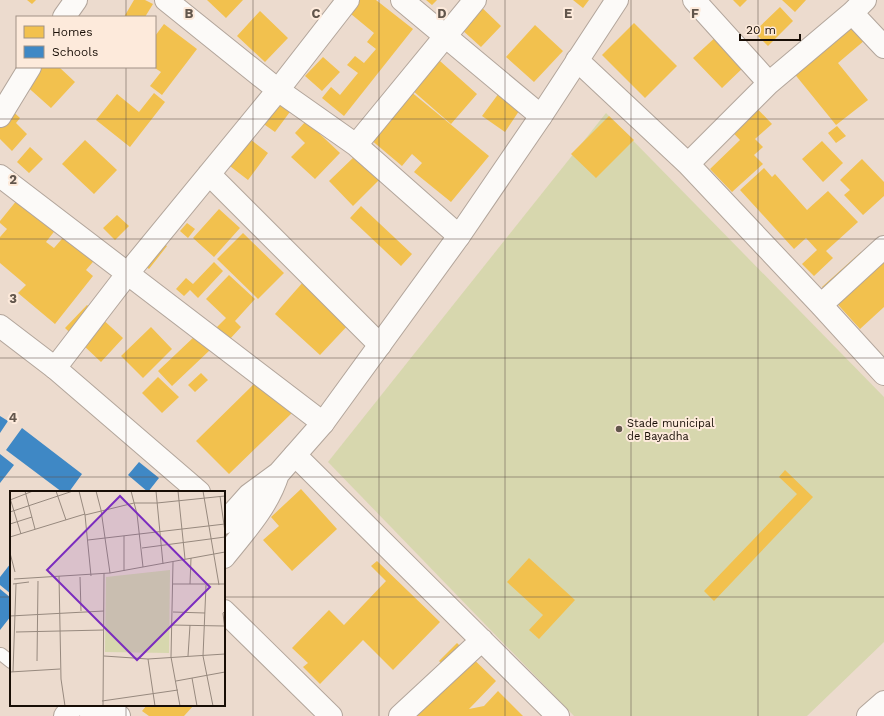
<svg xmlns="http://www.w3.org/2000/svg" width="884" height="716" font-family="'Work Sans',sans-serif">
  <rect width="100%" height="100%" fill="#ecdbce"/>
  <!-- green -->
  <path fill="#d7d7ae" d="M606,113L884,397V642L807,716H574L328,462Z"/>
  <!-- homes -->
  <path fill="#f2c14e" d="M27,0H36L32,4Z
    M134,0H145L153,4L145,17H124Z
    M207,0H243L226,18Z
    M342,0H376L413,29L344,116L322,98L331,87L340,95L358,73L347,65L355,56L364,63L376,49L367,42L374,33L351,14L354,10Z
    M426,0H437L432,5Z
    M474,0L501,26L481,47L450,19Z
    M573,0H589L583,8Z
    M733,0H747L740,7Z
    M782,0H806L795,12Z
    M780,7L793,21L768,46L754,32Z
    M260,11L288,38L265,62L237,36Z
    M843,13L865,40L838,63L868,100L836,125L793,72Z
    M634,23L677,66L645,98L602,55Z
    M164,24L197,49L162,95L150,86L161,72L155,68V36Z
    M535,25L563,51L534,82L506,57Z
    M719,34L748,63L722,88L693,58Z
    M431,53L477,94L451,124L404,83Z
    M323,57L340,72L322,91L305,76Z
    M43,67H59L75,82L51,108L23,83L37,73Z
    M268,85L295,105L275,132L248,113Z
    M404,86L489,156L451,202L414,172L422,163L412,154L402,166L370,139Z
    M154,93L165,102L130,147L96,120L117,94L139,112Z
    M499,93L521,108L505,132L482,116Z
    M749,100L772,124L755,139L763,147L754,155L763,164L732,192L710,169L740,140L721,120Z
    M6,105L20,118L16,123L27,134L12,151L0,139V112Z
    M609,116L634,140L596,178L571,154Z
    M306,121L340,153L315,179L291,157L305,143L295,133Z
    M837,126L846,136L836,143L828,133Z
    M242,133L268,153L248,180L222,160Z
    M85,140L117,170L94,194L62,164Z
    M822,141L843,163L823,182L802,159Z
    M30,147L43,159L29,173L17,162Z
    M356,155L379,180L353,206L329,181Z
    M862,159L884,182V196L863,215L844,195L850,190L840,180Z
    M764,168L772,177L775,174L807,210L828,191L858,222L826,251L833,258L814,276L802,264L817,250L806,238L794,249L740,190Z
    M22,194L60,224L46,242L54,248L68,232L98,256L86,270L93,276L55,324L18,293L26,285L0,263V237L7,229L0,223V221Z
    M361,206L412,254L401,266L350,218Z
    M219,209L240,228L214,257L193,238Z
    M117,215L129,226L115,240L103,228Z
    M187,223L195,229L188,238L180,231Z
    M243,233L284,273L258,299L217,259Z
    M155,237L167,246L149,269L137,260Z
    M861,252L866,259L877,255L884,263V307L860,329L822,287Z
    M214,262L223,271L198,298L190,290L184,296L176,289L186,278L193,284Z
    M229,275L255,299L235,321L241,327L229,340L216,328L226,318L206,299Z
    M304,281L350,323L320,355L275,314Z
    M87,305L123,338L101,362L65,328Z
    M151,327L172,349L143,378L121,356Z
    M196,335L210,350L172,386L158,371Z
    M201,373L208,380L195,392L188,385Z
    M158,377L179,397L162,413L142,393Z
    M259,379L292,413L229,474L196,441Z
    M785,470L813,497L714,601L704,591L797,494L779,477Z
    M301,489L337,529L292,571L263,540L279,526L271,517Z
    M529,558L575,600L539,639L529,630L543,615L507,582Z
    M377,561L440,622L393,670L363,640L320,684L303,667L308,663L292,648L329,610L344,625L386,581L371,566Z
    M457,643L496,681L469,709L484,706L498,691L523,716H402L445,667L439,661Z
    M147,705H194L184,716H149L142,711Z"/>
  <!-- schools -->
  <path fill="#3f88c5" d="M0,416L8,421L0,433Z
    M22,428L82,474L69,492H62L6,450Z
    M0,454L14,465L0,483Z
    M139,462L159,478L148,492L128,475Z
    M11,563V594L0,585V577Z
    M0,589L11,598V616L0,630Z"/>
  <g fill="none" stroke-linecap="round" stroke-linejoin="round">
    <defs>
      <path id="service" d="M1,654L11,662"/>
      <path id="minor" d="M166,0L278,90L356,145L459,236
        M402,0L541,116
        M694,0L769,83
        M852,13L884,47
        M64,17L76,0
        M577,60L688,164L821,305L884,374
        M0,116L30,67
        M356,145L475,0
        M688,164L769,83L852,13L865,0
        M209,174L380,345
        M0,176L323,423
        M821,305L884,247
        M55,368L128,273L278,90L348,0
        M295,455L558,716
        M224,611L331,716
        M400,716L482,640
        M868,716L884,702"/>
      <path id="tertiary" d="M0,326L55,368L199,492
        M108,705L119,716"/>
      <path id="secondary" d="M224,523L249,495L279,473L323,423L459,236L541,116L617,0
        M224,557C245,531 268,506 278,474
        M65,716L74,705
        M91,716L101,705"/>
    </defs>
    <!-- service casing -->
    <use href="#service" stroke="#b2a59b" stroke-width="14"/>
    <!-- minor casing -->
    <use href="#minor" stroke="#b2a59b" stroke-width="24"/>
    <!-- tertiary casing -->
    <use href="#tertiary" stroke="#b2a59b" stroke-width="24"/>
    <!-- secondary casing -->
    <use href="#secondary" stroke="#b2a59b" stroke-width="24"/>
    <!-- service -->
    <use href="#service" stroke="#fcfaf8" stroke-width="12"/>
    <!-- minor -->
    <use href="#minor" stroke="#fcfaf8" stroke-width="22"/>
    <!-- tertiary -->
    <use href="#tertiary" stroke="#fcfaf8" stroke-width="22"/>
    <!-- secondary -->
    <use href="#secondary" stroke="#fcfaf8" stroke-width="22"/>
  </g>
  <!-- grid -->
  <path fill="none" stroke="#62564c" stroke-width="1" stroke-opacity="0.55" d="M126,0V17M253,0V716M379,0V716M505,0V716M631,0V716M758,0V716M126,67V492M0,119H884M0,239H884M0,358H884M0,477H884M0,597H11M224,597H884M126,705V716"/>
  <!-- markers -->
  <circle fill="#62564c" stroke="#fdeadb" stroke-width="1.5" cx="619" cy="429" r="4"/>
  <g text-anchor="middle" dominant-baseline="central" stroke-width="4" stroke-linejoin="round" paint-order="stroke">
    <!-- poi labels -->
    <g font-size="11" fill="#180e06" stroke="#fdeadb" text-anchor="start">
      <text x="627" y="423">Stade municipal<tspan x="627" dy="13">de Bayadha</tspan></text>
    </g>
  </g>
  <!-- overview -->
  <g transform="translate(10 491)">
    <rect width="215" height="215" fill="#ecdbce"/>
    <path d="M160,79L159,162L95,161L96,86Z" fill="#d7d7ae"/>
    <path fill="none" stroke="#97897e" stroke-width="1" d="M15,0L25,38M46,0L56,29M69,0L75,24L81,85M86,0L91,19L100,82M121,0L127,23L133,76M146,0L153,73M168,0L175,68M193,0L209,94M210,5L215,41M0,7L11,43M0,9L23,0M0,21L63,0M75,24L124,12H147L215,5M0,33L22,26M114,45V80M0,46L75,23M78,49L215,33M132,57L215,46M0,62L5,81M163,71L161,166L170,215M49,85L51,188L55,215M70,86L71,120M4,88L100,82L215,61M3,93L19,91M163,93H215M180,93L181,67M196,94L193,165L203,215M215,120L213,122L215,140M163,121L195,122M0,125L94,120M162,134L214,135M6,141L94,139M94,165L138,168L215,163M178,165L180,134M138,168L145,215M27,170L28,90M0,181L50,178M3,181L6,93M182,187L187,215M166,190L215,181M92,210L168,199M93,215L94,82"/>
    <path fill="#7b2cbf" fill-opacity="0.15" stroke="#7b2cbf" stroke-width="2" d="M110,5L200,96L127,169L37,79Z"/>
    <rect width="215" height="215" fill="none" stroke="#180e06" stroke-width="2"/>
  </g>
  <g font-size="13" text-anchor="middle" font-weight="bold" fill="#62564c" stroke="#fdeadb" stroke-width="4" stroke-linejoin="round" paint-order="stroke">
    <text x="189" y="18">B</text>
    <text x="316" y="18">C</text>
    <text x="442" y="18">D</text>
    <text x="568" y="18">E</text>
    <text x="695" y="18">F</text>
    <text x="13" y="184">2</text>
    <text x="13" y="303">3</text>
    <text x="13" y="422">4</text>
  </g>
  <!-- legend -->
  <rect x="16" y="16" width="140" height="52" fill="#fdeadb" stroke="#a19286"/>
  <rect x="24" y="26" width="20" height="12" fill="#f2c14e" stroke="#a19286"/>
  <text x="52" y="36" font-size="12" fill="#180e06">Homes</text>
  <rect x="24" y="46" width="20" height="12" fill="#3f88c5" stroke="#a19286"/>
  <text x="52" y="56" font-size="12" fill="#180e06">Schools</text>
  <!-- scale -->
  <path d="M740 34v6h60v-6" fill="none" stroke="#180e06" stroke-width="2"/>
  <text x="746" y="34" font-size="12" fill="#180e06" stroke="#fdeadb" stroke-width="3" paint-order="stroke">20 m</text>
</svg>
